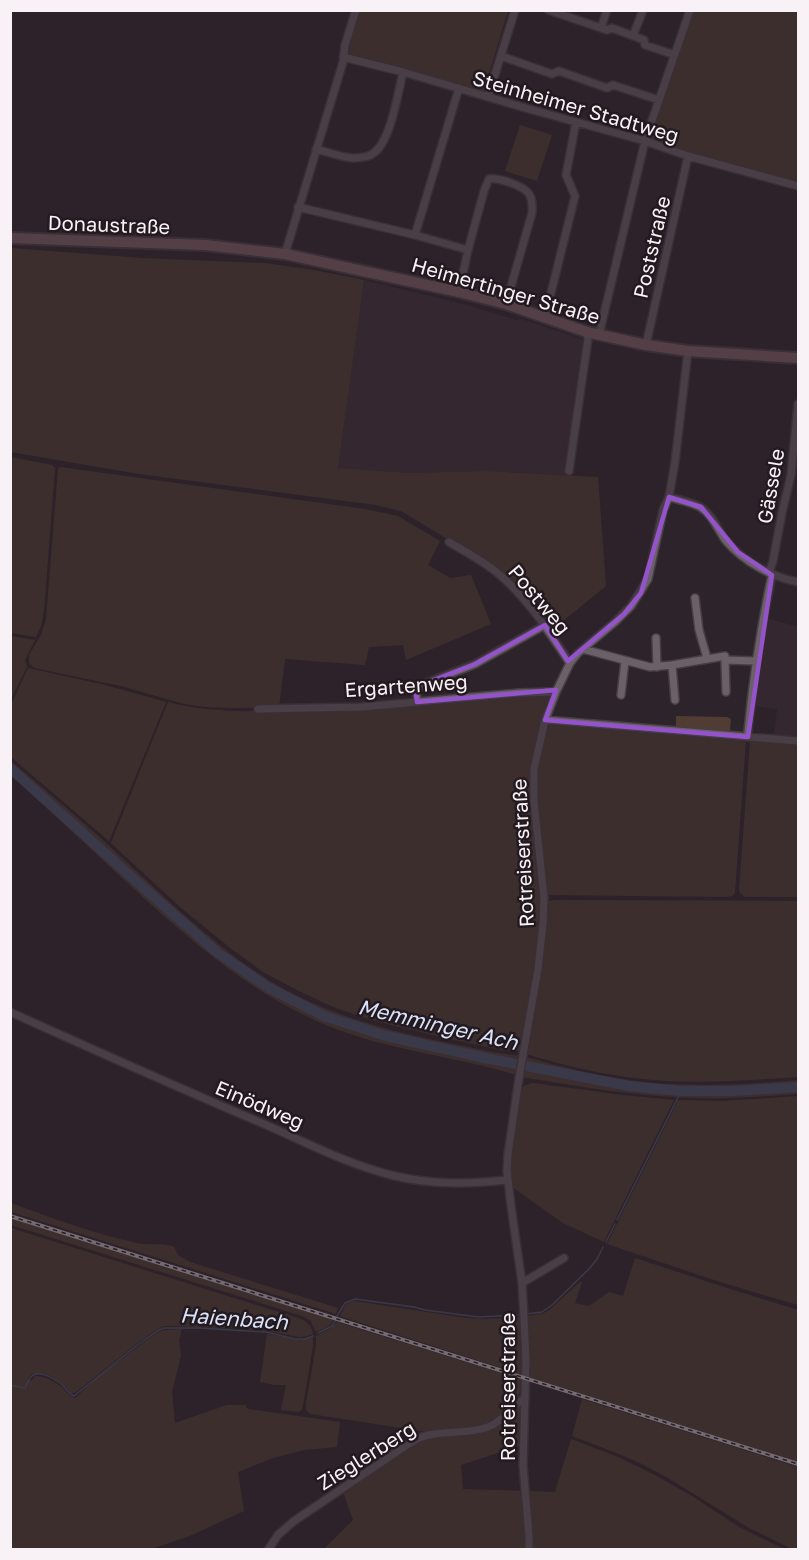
<svg xmlns="http://www.w3.org/2000/svg" width="809" height="1560" font-family="'Golos Text',sans-serif">
  <rect width="100%" height="100%" fill="#2d232a"/>
  <!-- built -->
  <path fill="#3d2e38" d="M364,280L466,305L516,320L521,319L584,340L565,475L486,471L409,473L338,468Z
    M767,618L798,627V738L774,737L777,709L753,706Z"/>
  <!-- green -->
  <path fill="#503c33" d="M359,11H508L483,93L392,65L347,54V45Z
    M692,11H798V183L707,157L653,140L650,137Z
    M520,125L552,135L537,181L505,171Z
    M11,248L142,258L265,263L314,270L364,280L338,468L409,473L486,471L598,477L606,586L552,630L528,600L459,546L401,511L376,505L139,474L11,452Z
    M11,457L52,465L55,468L44,611L41,626L36,637L11,633Z
    M60,467L365,509L398,516L440,541L428,565L450,578L471,575L491,624L406,660L403,645L369,647L365,665L285,659L279,707L232,708L206,707L184,704L121,686L34,668L29,663V655L41,635L46,619L58,469Z
    M11,636L35,640L25,660L27,667L11,699Z
    M28,668L105,685L166,702L109,841L11,757V705Z
    M517,695H549L551,698L531,772V799L541,903L536,968L521,1050L519,1051H507L450,1039L375,1021L333,1007L297,990L263,972L229,947L179,906L111,843L168,702C225,717 285,710 342,706C401,703 459,699 517,695Z
    M676,716L727,717L731,719L730,731L676,729Z
    M556,724L746,739L735,893L732,896L727,897L548,895L536,793L537,765L546,729L549,726Z
    M751,740L798,743V897H745L740,893L739,890L750,742Z
    M11,761C47,792 85,823 120,856C168,900 215,947 270,981C325,1014 387,1031 449,1043C473,1048 497,1054 521,1056L517,1075C457,1057 394,1051 336,1029C261,1000 207,954 148,902C102,860 57,817 11,775Z
    M555,900L798,901V1077C754,1080 710,1083 666,1081C618,1078 572,1068 526,1054L543,955L547,904L549,901Z
    M526,1057C571,1070 618,1081 665,1084C710,1086 754,1084 798,1080V1094C766,1096 734,1099 701,1098C641,1097 581,1087 522,1077Z
    M533,1083L623,1095L674,1100L604,1242L563,1223L512,1187C504,1159 516,1118 521,1089L525,1085Z
    M798,1096V1305L720,1282L607,1244L678,1100L723,1101Z
    M11,1203C52,1218 94,1234 137,1243C149,1246 163,1242 174,1247L179,1256L190,1262L338,1308L336,1314L11,1212Z
    M11,1218L321,1316L333,1320C331,1327 322,1329 316,1332L310,1320L302,1316L11,1225Z
    M11,1228L301,1319C307,1322 312,1326 313,1334L307,1336L300,1337L266,1331L245,1329L177,1326H164L156,1330L134,1346L75,1393H71C62,1382 47,1369 32,1374L28,1378L31,1381L35,1376C43,1376 53,1380 59,1385C65,1389 67,1395 75,1398L98,1377L156,1333L164,1330L182,1329L179,1340L181,1356L172,1392L175,1423L227,1405H247L245,1406L248,1409L340,1422L337,1447L304,1450L270,1459L238,1472L244,1511L192,1535L152,1549H11Z
    M635,1258L727,1288L798,1310V1462L529,1377L527,1316L544,1313L549,1310L580,1282H582L575,1303L589,1306L609,1292L623,1296Z
    M354,1301L466,1318L486,1319L521,1317L523,1375L340,1316L346,1304Z
    M337,1322L523,1380C520,1403 500,1423 477,1427C469,1429 461,1429 453,1429C442,1430 431,1431 420,1431L311,1414C306,1412 306,1408 306,1403L316,1346V1336L331,1328Z
    M267,1334L301,1340L313,1337V1346L303,1405L302,1409L299,1412L281,1410L286,1385H274L260,1382Z
    M582,1399L798,1467V1549H792L749,1528L668,1478L640,1463L614,1452L572,1436Z
    M517,1408L522,1410L521,1444L519,1446L461,1465L463,1489L522,1491L526,1549L323,1550L353,1520L343,1492L404,1451L425,1439L502,1422Z
    M571,1439L618,1457L653,1474L692,1496L739,1527L784,1549H531L528,1491L555,1492Z"/>
  <g fill="none" stroke-linecap="round" stroke-linejoin="round">
    <!-- stream -->
    <path stroke="#4a5572" stroke-width="1.5" d="M617,1220L681,1091
      M606,1242L615,1224
      M526,1314L542,1312L552,1305L589,1269L597,1259L603,1247
      M337,1316L345,1303L355,1299L414,1307L425,1310L478,1317L521,1315
      M318,1333L332,1326L335,1321
      M10,1385L25,1388C27,1385 29,1378 32,1376C39,1370 54,1378 60,1383C65,1387 68,1393 74,1396L135,1347L157,1331L164,1328H199L266,1332L295,1339H305L313,1336"/>
    <!-- river -->
    <path stroke="#4a5572" stroke-width="10" d="M10,768L155,898L218,953L269,988L324,1016L386,1036L485,1058L629,1086L681,1091H731L798,1087"/>
    <defs>
      <path id="street" d="M548,10L607,30L612,28L644,40L645,45L675,55
        M601,28L607,10
        M633,36L643,10
        M501,56L552,74L559,71L607,88L613,85L659,100
        M343,57L403,72L529,109L645,141L688,156L798,186
        M488,97L515,10
        M316,149C327,152 341,157 353,158C360,158 370,157 375,152C391,139 398,93 403,72
        M298,207L415,235L468,250
        M415,235L459,88
        M285,254L343,62L345,45L356,10
        M459,292L468,250L484,191L489,179C498,177 524,186 529,194C533,200 532,206 532,213L506,304
        M545,317L575,196L566,175L576,122
        M599,335L645,141L690,10
        M646,345L688,156
        M569,471L588,339L587,332
        M669,497C679,500 691,502 700,507C712,514 718,530 726,541C744,562 772,577 798,582
        M449,542C466,552 485,562 500,575C529,600 549,632 570,663
        M769,573L773,561L782,513L791,475L798,404
        M695,598L699,630L707,658
        M656,638L657,667
        M583,649L650,667L672,665L725,656V660L756,661
        M725,660L726,692
        M672,665L675,700
        M621,695L625,661
        M417,702L416,691L421,685L475,664L545,625
        M258,709L362,707L519,693L556,692
        M545,720L798,741
        M748,737V731C753,679 761,626 772,575
        M10,1012C94,1050 179,1088 264,1124C305,1142 351,1166 395,1176C433,1185 469,1184 507,1180
        M522,1283L564,1258
        M268,1550L278,1535L294,1521L413,1441C436,1428 464,1436 488,1427C504,1421 511,1406 525,1398
        M529,1550V1536L523,1465L526,1360L524,1318L522,1283L511,1206L507,1171L508,1154L519,1078L538,969L543,924L544,898L534,801V769L545,720L556,692L570,663L578,653L616,621L631,606L648,579L663,510L669,497L675,462L688,351"/>
      <path id="secondary" d="M10,238L205,245L285,254L459,292L506,304L587,332L646,345L688,351L798,358"/>
    </defs>
    <!-- street casing -->
    <use href="#street" stroke="#473e44" stroke-width="10"/>
    <!-- secondary casing -->
    <use href="#secondary" stroke="#473e44" stroke-width="14"/>
    <!-- street -->
    <use href="#street" stroke="#6b6068" stroke-width="7"/>
    <!-- secondary -->
    <use href="#secondary" stroke="#86636c" stroke-width="10"/>
    <defs>
      <path id="rail" d="M10,1216L798,1464"/>
    </defs>
    <!-- rail casing -->
    <use href="#rail" stroke="#cac2c7" stroke-width="4"/>
    <!-- rail -->
    <use href="#rail" stroke="#231a20" stroke-width="1.5" stroke-dasharray="4.5" stroke-linecap="butt"/>
  </g>
  <!-- marked area -->
  <path d="M0 0H809V1560H0ZM669,497L701,507L738,552L772,575L748,737L545,720L556,690L417,702L416,694L421,685L475,664L545,625L568,661L624,614L641,593Z" fill="#2d232a" fill-opacity=".55" fill-rule="evenodd"/>
  <path fill="none" stroke="#9453ca" stroke-width="4.5" stroke-linejoin="round" d="M669,497L701,507L738,552L772,575L748,737L545,720L556,690L417,702L416,694L421,685L475,664L545,625L568,661L624,614L641,593Z"/>
  <g text-anchor="middle" dominant-baseline="central" stroke-width="5" stroke-linejoin="round" paint-order="stroke">
    <!-- street labels -->
    <g font-size="20" fill="#f8f1f6" stroke="#231a20">
      <text transform="translate(576 106) rotate(16)">Steinheimer Stadtweg</text>
      <text transform="translate(109 224) rotate(2)">Donaustraße</text>
      <text transform="translate(651 247) rotate(-77)">Poststraße</text>
      <text transform="translate(506 290) rotate(16)">Heimertinger Straße</text>
      <text transform="translate(770 486) rotate(-80)">Gässele</text>
      <text transform="translate(540 599) rotate(50)">Postweg</text>
      <text transform="translate(406 685) rotate(-4)">Ergartenweg</text>
      <text transform="translate(522 853) rotate(-93)">Rotreiserstraße</text>
      <text transform="translate(260 1104) rotate(23)">Einödweg</text>
      <text transform="translate(507 1387) rotate(-90)">Rotreiserstraße</text>
      <text transform="translate(366 1455) rotate(-32)">Zieglerberg</text>
    </g>
    <!-- water labels -->
    <g font-size="21" font-style="italic" fill="#dae2f9" stroke="#231a20">
      <text transform="translate(438 1024) rotate(13)">Memminger Ach</text>
      <text transform="translate(234 1318) rotate(4)">Haienbach</text>
    </g>
  </g>
  <!-- border -->
  <rect width="809" height="1560" fill="none" stroke="#f8f1f6" stroke-width="24"/>
</svg>
